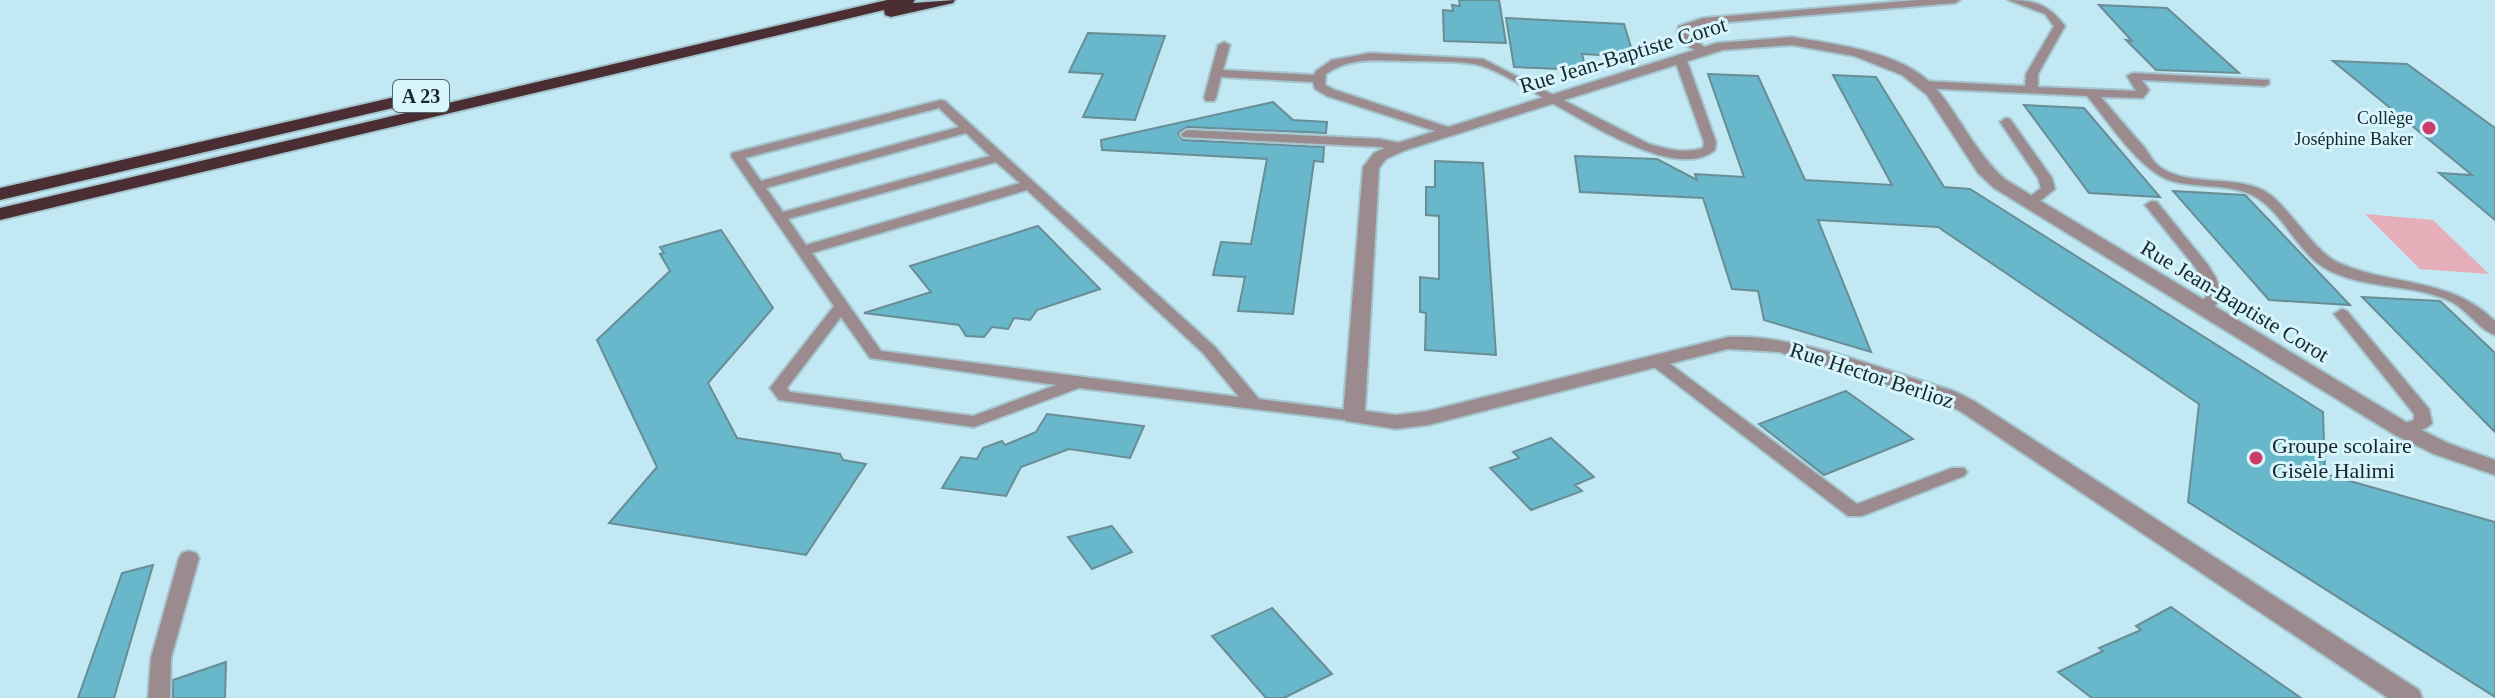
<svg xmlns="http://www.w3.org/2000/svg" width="2495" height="698" font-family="Georgia,serif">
  <rect width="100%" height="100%" fill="#c2e9f3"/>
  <!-- green -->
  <path fill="#e5aeb9" d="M2365,214L2433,220L2489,274L2420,269Z"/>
  <!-- building -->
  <path fill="#68b7ca" stroke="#698d96" stroke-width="2" d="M1459,0H1499L1506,43L1444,41L1443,10L1453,11L1452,5L1460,6Z
    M2099,5L2167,8L2239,73L2156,70L2126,40L2132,41Z
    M1506,18L1624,24L1634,57L1582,54L1586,70L1514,67Z
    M1088,33L1165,36L1135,120L1083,117L1103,74L1069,72Z
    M2333,61L2407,64L2495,128V220L2439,173L2472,175Z
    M1708,74L1758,76L1805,180L1892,185L1833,75L1876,77L1944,187L1970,189L2323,412L2325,474L2495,522V697L2188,502L2199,404L1938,227L1818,220L1871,352L1764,320L1758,291L1732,289L1703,198L1580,192L1575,156L1657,159L1697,180L1695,174L1744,177Z
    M1273,102L1293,120L1327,122L1326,133L1187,127L1178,133L1183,140L1324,147L1323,162L1314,161L1293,314L1238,311L1245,277L1213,275L1221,242L1251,244L1267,159L1102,150L1101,140Z
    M2024,105L2084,108L2160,197L2089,193Z
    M1435,161L1483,163L1496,355L1425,350L1426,313L1420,312V277L1439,279V216L1426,215V187H1435Z
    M2173,191L2245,195L2350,305L2269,300Z
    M1038,226L1100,289L1037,310L1030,320L1014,318L1008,329L992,327L984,337L966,336L959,325L864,313L931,292L910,266Z
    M721,230L773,308L708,383L737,438L840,454L843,460L866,464L806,555L609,523L657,467L597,340L670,271L660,254L664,253L660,247Z
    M2362,297L2440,301L2495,353V432Z
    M1846,391L1913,439L1824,475L1759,424Z
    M1047,414L1144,426L1130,458L1069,449L1021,467L1006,496L942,488L961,457L977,459L983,448L1002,441L1005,445L1036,432Z
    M1551,438L1594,477L1575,485L1582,491L1531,510L1490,468L1519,458L1513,452Z
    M1112,526L1132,552L1092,569L1068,537Z
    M153,565L114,698H78L122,573Z
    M2171,607L2235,652L2301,698H2092L2058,672L2103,651L2099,648L2141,630L2136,626Z
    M1272,608L1332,674L1284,698H1266L1212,636Z
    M226,662L225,698H173V680Z"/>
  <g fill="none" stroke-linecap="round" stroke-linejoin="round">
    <defs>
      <path id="service" d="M1917,0H1960L1955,3L1704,24L1688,30V34C1694,41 1702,44 1709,51L1703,54L1685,45L1677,34L1679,26L1703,18Z
        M2008,0C2035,0 2049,5 2065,26L2038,74V87L2136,91L2127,76L2133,73L2269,80V84L2265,86L2142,80L2149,90L2143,98L2101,97C2115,114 2130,131 2145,148C2149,154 2154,163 2160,167C2190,189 2242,172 2272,196C2292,213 2316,252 2337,262C2392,287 2449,276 2495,321V335C2481,331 2467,310 2452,302C2412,282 2362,291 2323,267C2295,249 2281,208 2250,194C2226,184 2196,188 2172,181C2140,172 2109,122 2087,96L1920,88V82L1924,81L2025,86L2026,74L2054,26L2045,14Z
        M1224,42L1230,45L1223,70L1314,75L1316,71L1332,60L1370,53L1483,59L1649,144C1666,149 1685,154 1703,148L1704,142L1674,58L1680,55L1686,58L1716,142L1715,150C1666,191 1533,82 1482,66C1464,60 1423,62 1402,61C1374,60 1349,58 1326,74L1325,85L1335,90L1451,128V134L1447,135L1327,96L1315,89L1313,82L1221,77L1216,98L1214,101H1206L1204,98L1218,45Z
        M941,100L945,101L1215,347L1259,399L1354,411L1360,412L1363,416L1360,420L1354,421L1079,388L974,427L779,400L770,388L834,306L731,156L732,153ZM939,108L959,127L761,181L745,158ZM966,133L990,156L783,212L766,188ZM996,162L1020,183L806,245L788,219ZM1027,190L1203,353L1239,397L881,351L812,253ZM841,317L870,358L1056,385L973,416L790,392L787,388Z
        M2006,118L2010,119L2052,178L2055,189L2035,205H2025L2023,202L2041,188L2038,178L2000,122Z
        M1187,130L1380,139L1405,144L1406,147L1400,151L1380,147L1183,137L1181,134Z
        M2152,201L2157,202L2208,265L2216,278L2222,297L2214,307L2202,312L2194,307L2206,297L2202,278L2195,267L2145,205Z
        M2342,309L2347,311L2429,409L2432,423C2425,431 2407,437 2397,434L2394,430L2397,426L2414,420V414L2334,314Z
        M1655,355L1661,357L1857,504L1952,468H1964L1967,472L1964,476L1862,516H1848L1649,363L1647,360Z
        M189,551L196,553L199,558L171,658L170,698H148L151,658L179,558L182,553Z"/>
      <path id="minor" d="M1792,37C1838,45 1909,52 1939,92C1962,121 1978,156 2006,180L2411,425L2450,444L2495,460V475L2434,454L2395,435L1994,188L1978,173L1927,95L1902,75L1854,56L1792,45L1723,50L1406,150L1386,159L1379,168L1365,411L1396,415L1428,411L1728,337C1799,334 1886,371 1954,391L1974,401L2419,690L2422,698H2388L1960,411L1940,401L1779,352L1728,349L1428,425L1396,429L1346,421L1343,416L1363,167L1374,153L1394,144L1717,43Z"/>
      <path id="motorway" d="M887,0H915L913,3L955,0L953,3L891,17L885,15L884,10L0,220V208Z
        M434,88L440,89L443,93L440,97L0,200V188Z"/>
    </defs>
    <!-- service casing -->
    <use href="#service" stroke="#a4c6cf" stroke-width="4"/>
    <!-- minor casing -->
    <use href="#minor" stroke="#a4c6cf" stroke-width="4"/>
    <!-- motorway casing -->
    <use href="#motorway" stroke="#a4c6cf" stroke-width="4"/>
    <!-- service -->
    <use href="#service" fill="#9b8b8e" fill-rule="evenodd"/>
    <!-- minor -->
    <use href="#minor" fill="#9b8b8e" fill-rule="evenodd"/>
    <!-- motorway -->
    <use href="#motorway" fill="#4a2e34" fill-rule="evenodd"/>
  </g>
  <!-- markers -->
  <g fill="#c93c69" stroke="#d6f5fd" stroke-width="3">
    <circle cx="2429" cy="128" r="8"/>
    <circle cx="2256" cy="458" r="8"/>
  </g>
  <g text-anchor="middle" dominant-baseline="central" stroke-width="6" stroke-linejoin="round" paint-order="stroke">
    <!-- far-poi labels -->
    <g font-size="18" fill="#19272b" stroke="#d6f5fd" text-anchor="end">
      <text x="2413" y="118">Collège<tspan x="2413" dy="21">Joséphine Baker</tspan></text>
    </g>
    <!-- shield labels -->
    <rect fill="#d6f5fd" stroke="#52656a" stroke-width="2" x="393" y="80" width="56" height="32" rx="6"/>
    <g font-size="20" font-weight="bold" fill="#19272b">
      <text x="421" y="96">A 23</text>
    </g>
    <!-- street labels -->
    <g font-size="22" fill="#19272b" stroke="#d6f5fd">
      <text transform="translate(1623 55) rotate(-17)">Rue Jean-Baptiste Corot</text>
      <text transform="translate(2235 301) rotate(31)">Rue Jean-Baptiste Corot</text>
      <text transform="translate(1872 375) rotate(18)">Rue Hector Berlioz</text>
    </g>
    <!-- poi labels -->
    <g font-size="22" fill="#19272b" stroke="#d6f5fd" text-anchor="start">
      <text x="2272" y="445">Groupe scolaire<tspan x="2272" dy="25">Gisèle Halimi</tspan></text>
    </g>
  </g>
</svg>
